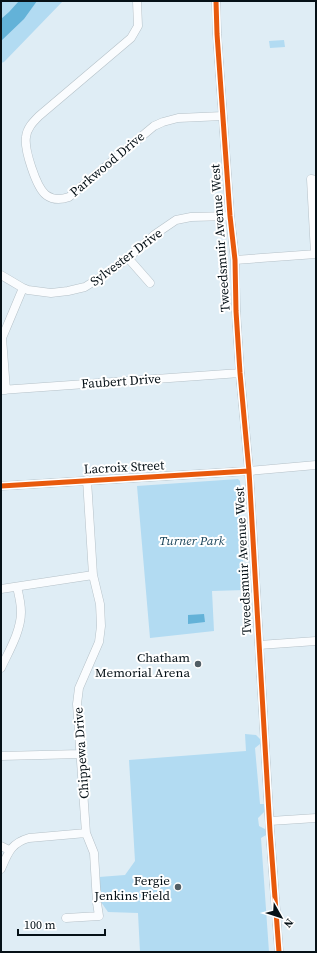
<svg xmlns="http://www.w3.org/2000/svg" width="317" height="953" font-family="'Source Serif 4',serif">
  <rect width="100%" height="100%" fill="#dfedf5"/>
  <!-- green -->
  <path fill="#b2dbf2" d="M1,1H63L4,62L1,63Z
    M284,40L285,47L270,48L269,41Z
    M238,479L240,481L241,496L239,502L245,590L212,591L214,631L150,638L137,486Z
    M245,734L256,735L260,739V744L255,748L260,804H265V811L258,818L259,826L265,829L266,835L261,838L269,952H140L138,913L108,912L101,902L99,877L125,875L135,861L129,760L246,751Z"/>
  <!-- water -->
  <path fill="#63b2d8" d="M19,1H37L24,19L1,41V19L9,12Z
    M204,614L205,622L188,624V615Z"/>
  <g fill="none" stroke-linecap="round" stroke-linejoin="round">
    <defs>
      <path id="minor" d="M137,1L138,26L131,38L39,116C33,122 27,128 26,137C24,149 36,187 46,195C53,200 61,200 69,197L154,126L163,122L178,118L223,116
        M216,1L217,34L230,216L235,260L236,311L240,373L249,471L270,831L279,952
        M315,254L311,179L316,180
        M128,258L150,283
        M235,260L316,254
        M1,275L23,288L28,290L51,293L68,291L85,287L107,273L128,258L154,235L176,220L191,217L230,216
        M1,390L240,373
        M6,390L2,338L23,288
        M1,486L249,471L316,465
        M1,589L93,575
        M259,645L316,641
        M1,668C9,651 21,631 21,612C21,604 19,595 17,587
        M1,756L81,754
        M270,821L316,818
        M1,846L9,850
        M1,869C8,853 11,843 29,838L86,833
        M66,918L99,916L97,903L94,853L86,833L77,704L79,688L99,642L101,626L100,604L93,575L87,480"/>
    </defs>
    <!-- minor casing -->
    <use href="#minor" stroke="#b5c1c8" stroke-width="9"/>
    <!-- minor -->
    <use href="#minor" stroke="#fafcfe" stroke-width="8"/>
    <defs>
      <path id="cycleway" d="M216,1L217,34L230,216L235,260L236,311L240,373L249,471L270,831L279,952
        M1,486L249,471"/>
    </defs>
    <!-- cycleway casing -->
    <use href="#cycleway" stroke="#fff" stroke-width="8"/>
    <!-- cycleway -->
    <use href="#cycleway" stroke="#e8590c" stroke-width="5"/>
  </g>
  <!-- markers -->
  <g fill="#525e65" stroke="#fff" stroke-width="1.5">
    <circle cx="198" cy="664" r="4"/>
    <circle cx="178" cy="887" r="4"/>
  </g>
  <g text-anchor="middle" dominant-baseline="central" stroke-width="4" stroke-linejoin="round" paint-order="stroke">
    <!-- street labels -->
    <g font-size="13" fill="#061117" stroke="#fff">
      <text transform="translate(107 164) rotate(-40)">Parkwood Drive</text>
      <text transform="translate(220 238) rotate(-94)">Tweedsmuir Avenue West</text>
      <text transform="translate(126 257) rotate(-37)">Sylvester Drive</text>
      <text transform="translate(121 381) rotate(-4)">Faubert Drive</text>
      <text transform="translate(124 467) rotate(-3)">Lacroix Street</text>
      <text transform="translate(243 561) rotate(-93)">Tweedsmuir Avenue West</text>
      <text transform="translate(81 753) rotate(-94)">Chippewa Drive</text>
    </g>
    <!-- park labels -->
    <g font-size="13" font-style="italic" fill="#1a445a" stroke="#fff">
      <text x="192" y="540">Turner Park</text>
    </g>
    <!-- poi labels -->
    <g font-size="13" fill="#061117" stroke="#fff" text-anchor="end">
      <text x="190" y="657">Chatham<tspan x="190" dy="15">Memorial Arena</tspan></text>
      <text x="170" y="880">Fergie<tspan x="170" dy="15">Jenkins Field</tspan></text>
    </g>
  </g>
  <!-- border -->
  <rect width="317" height="953" fill="none" stroke="#061117" stroke-width="4"/>
  <!-- north arrow -->
  <g transform="translate(281 917) rotate(129)" stroke="#ffffff" stroke-width="3" paint-order="stroke">
  <path d="M0-3L7 15L0 10L-7 15Z" fill="#061117"/>
  <text y="-6" font-size="11" font-weight="bold" text-anchor="middle" fill="#061117">N</text>
  </g>
  <!-- scale -->
  <path d="M18 929v6h87v-6" fill="none" stroke="#061117" stroke-width="2"/>
  <text x="24" y="929" font-size="12" fill="#061117" stroke="#ffffff" stroke-width="3" paint-order="stroke">100 m</text>
</svg>
